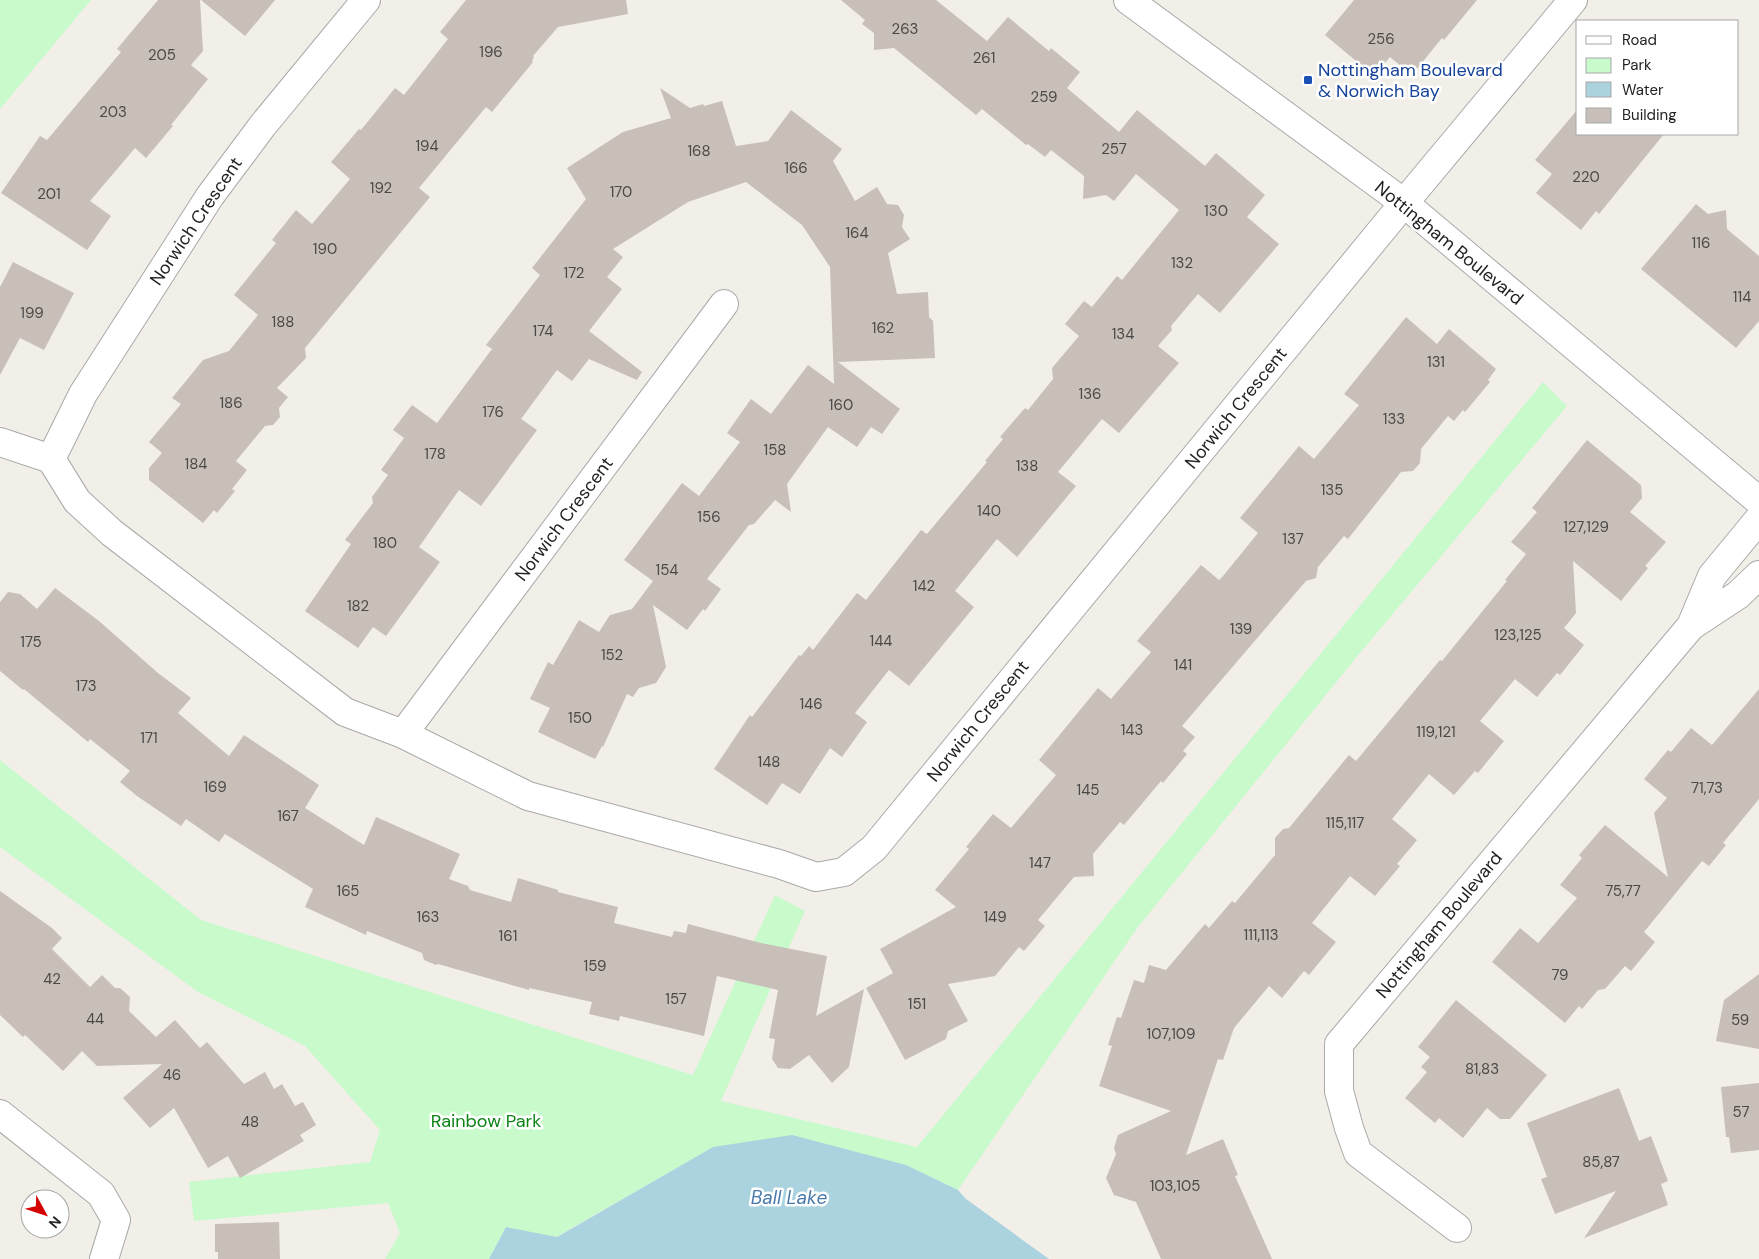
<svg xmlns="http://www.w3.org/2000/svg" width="1759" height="1259" font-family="'DM Sans',sans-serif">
  <rect width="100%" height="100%" fill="#f2efe9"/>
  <!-- park -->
  <path fill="#c8facc" d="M0,0H91L0,109Z
    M1543,382L1567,406L1355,659L1138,927L958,1190L906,1165L713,1147L556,1237L506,1227L489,1259H385L400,1233L388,1203L194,1221L189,1182L370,1162L380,1130L305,1046L198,992L0,847V760L201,920L693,1075L775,895L805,911L721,1101L917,1147Z"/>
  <!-- water -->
  <path fill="#aad3df" d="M792,1135L906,1165L958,1190L966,1199L1049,1259H489L506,1227L557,1237L713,1147Z"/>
  <!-- building -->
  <path fill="#c7bfb8" d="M158,0H200L203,51L191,65L208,79L171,125L173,126L146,158L135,148L90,201L111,216L87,250L1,193L40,136L47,140L121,52L117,49Z
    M201,0H275L245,36Z
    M466,0H626L628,14L558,27L533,56L534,57L532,61L533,62L492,112L486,107L419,188L430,197L305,348L306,358L277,388L288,397L279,408L280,417L273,425L265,426L236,461L247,470L232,489L235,491L217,513L214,510L203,523L149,480V468L162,453L149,442L181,404L172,398L203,360L229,351L258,315L234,295L276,243L272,240L296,210L312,224L350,179L331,162L359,129L361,130L395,88L404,95L448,39L440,32Z
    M841,0H936L987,41L1008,17L1049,51L1051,48L1080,72L1067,88L1119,132L1137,110L1205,166L1216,153L1265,195L1247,217L1279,244L1220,313L1198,294L1171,326L1172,330L1158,346L1179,363L1119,433L1102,419L1058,472L1076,486L1017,557L997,539L955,591L974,607L909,686L889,670L855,713L867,722L842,757L830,748L800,794L782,783L767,805L714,769L750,715L752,717L799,655L801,656L809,646L813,650L857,593L866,600L921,530L927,534L987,462L985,461L1003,439L1000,437L1025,408L1028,410L1053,379L1052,368L1079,336L1065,324L1084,301L1092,307L1117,276L1122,280L1179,210L1136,174L1114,201L1106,195L1083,199L1084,176L1051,150L1045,157L1028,144L1026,145L982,109L976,115L894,48L874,50V33L862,24L865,20Z
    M1354,0H1477L1444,40L1442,38L1412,75L1390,57L1374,76L1325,35Z
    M660,88L690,108L703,104L704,106L722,101L736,146L768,141L791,110L842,149L833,161L855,201L877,187L887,204L898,205L904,215L902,227L910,239L888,253L897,294L928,292L929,317L933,321L935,358L838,362L900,409L882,434L871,427L857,447L828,427L787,484L791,512L775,500L754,524L749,525L707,579L721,589L705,611L703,609L687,630L653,605L666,667L656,683L639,688L633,697L627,694L603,747L602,746L595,759L538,732L550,708L530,699L548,662L553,665L579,620L599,632L610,615L632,609L653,581L624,560L682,483L699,496L740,442L727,433L751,399L771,414L808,365L834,384L830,267L802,225L746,182L688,202L613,249L623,257L607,277L622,289L589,331L642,372L637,380L589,359L572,381L557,370L521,419L537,430L481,506L459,490L419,547L440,562L386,636L373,627L358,648L305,611L351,544L345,540L373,503L372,497L388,475L381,470L404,438L393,430L412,405L437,423L492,349L486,345L540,275L532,268L586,199L567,168L623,132L671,118Z
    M1578,109V134H1664L1599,214L1596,211L1581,230L1536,193L1552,174L1535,160Z
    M1696,204L1708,214L1726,210L1727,229L1759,256V321L1736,348L1641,269Z
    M13,262L74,293L44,350L20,338L0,375V287Z
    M1406,317L1437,344L1449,329L1496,369L1488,380L1490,382L1465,412L1463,410L1454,421L1448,416L1421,449L1420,463L1413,471L1401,472L1348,539L1344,536L1318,567L1316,578L1306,581L1182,726L1195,737L1183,751L1187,754L1163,783L1161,781L1124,825L1120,822L1093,854L1094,876L1074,877L1038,920L1045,926L1024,951L1019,947L995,976L948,984L968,1021L948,1031L946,1039L905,1060L866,988L893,973L880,949L956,907L935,890L969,849L966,847L993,814L1011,828L1056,775L1039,760L1098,688L1111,699L1151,652L1137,641L1201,565L1219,580L1223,576L1258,533L1240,518L1299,446L1314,459L1359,405L1344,394Z
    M1587,440L1641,485L1642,498L1630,512L1666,542L1645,566L1648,568L1621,601L1573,561L1576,613L1564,628L1584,645L1560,675L1557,673L1537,697L1515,679L1480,721L1504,741L1478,773L1475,771L1454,795L1429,774L1392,819L1417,840L1397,864L1400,866L1375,896L1350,876L1312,923L1336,942L1309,975L1304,971L1282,998L1269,986L1234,1028L1223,1060L1218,1059L1186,1155L1223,1139L1238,1175L1235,1176L1272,1259H1161L1136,1202L1114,1195L1106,1178L1116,1154L1114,1148L1118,1135L1171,1111L1099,1086L1112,1046L1108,1045L1117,1017L1121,1018L1134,980L1144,983L1149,965L1166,970L1205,924L1209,928L1232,901L1235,903L1275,855V838L1283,829L1289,828L1349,755L1356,761L1440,660L1442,661L1507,581L1505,580L1526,554L1511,542L1537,512L1532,508Z
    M55,588L99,621L158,673L191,698L178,713L229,756L244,735L319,785L305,808L364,845L376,817L460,854L449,879L468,886L470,890L511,902L518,878L558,890V892L618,907L614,923L672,937L674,931L686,933L688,924L761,943L827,956L816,1016L864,989L849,1067L832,1083L809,1055L790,1069L778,1068L772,1059L775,1039L769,1038L778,990L717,976L704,1036L620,1016L619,1021L589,1014L592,1002L529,988V990L438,964L436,965L424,960L422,953L367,931L366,935L305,907L313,889L225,834L219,842L186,819L181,826L137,796L120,782L130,771L90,739L88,742L24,689L23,690L0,671V602L8,592L20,594L37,609Z
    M1759,689V799L1723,843L1726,845L1709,866L1702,861L1644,932L1655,942L1631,971L1625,966L1605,989L1598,990L1582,1009L1579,1006L1565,1023L1492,962L1520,928L1538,943L1577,898L1560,885L1582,858L1579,855L1605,825L1668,877L1654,813L1667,798L1644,779L1668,750L1671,752L1691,728L1712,745Z
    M0,891L52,928L62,938L52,949L90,987L102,975L115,988H120L130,997L129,1011L156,1037L175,1020L200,1048L207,1042L244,1084L265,1072L274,1089L282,1084L295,1106L303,1102L316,1125L300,1135L304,1141L240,1178L228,1156L208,1168L174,1108L150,1128L123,1098L162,1064L97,1066L82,1051L63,1071L25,1035L23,1037L0,1015Z
    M1759,974V1049L1716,1041L1724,1000Z
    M1456,1000L1547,1075L1510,1119H1500L1487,1108L1463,1138L1439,1118L1435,1123L1405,1098L1427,1072L1421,1067L1430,1057L1418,1047Z
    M1759,1083V1150L1731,1153L1729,1137H1726L1721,1087Z
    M1619,1088L1639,1141L1651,1136L1668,1181L1661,1184L1668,1205L1584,1238L1616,1191L1555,1214L1541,1179L1547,1177L1527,1123Z
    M279,1222L280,1259H218V1252H215V1224Z"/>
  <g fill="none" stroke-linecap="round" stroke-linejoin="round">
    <defs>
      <path id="minor" d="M366,0L263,125L210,196L83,394L51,459L77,501L112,533L345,712L403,734L528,796L779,864L816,877L844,872L874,848L1404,203L1573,0
        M1128,0L1404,203L1759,501
        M0,442L51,459
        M1691,626L1712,576L1759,519
        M403,734L724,304
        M0,1114L101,1194L116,1220L104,1259
        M1457,1228L1358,1153L1349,1128L1339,1091V1044L1691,626L1738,595L1759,575"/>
    </defs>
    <!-- minor casing -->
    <use href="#minor" stroke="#a9a9a9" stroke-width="30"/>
    <!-- minor -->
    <use href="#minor" stroke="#fff" stroke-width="28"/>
  </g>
  <!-- markers -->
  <rect fill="#1a4fb4" stroke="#fff" stroke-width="2" x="1303" y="75" width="10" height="10" rx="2.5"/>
  <g text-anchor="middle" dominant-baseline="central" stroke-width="5" stroke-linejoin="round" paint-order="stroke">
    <!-- number labels -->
    <g font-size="15" fill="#4b4948">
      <text x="905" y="29">263</text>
      <text x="1381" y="39">256</text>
      <text x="491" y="52">196</text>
      <text x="162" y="55">205</text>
      <text x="984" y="58">261</text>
      <text x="1044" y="97">259</text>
      <text x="113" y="112">203</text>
      <text x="427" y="146">194</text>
      <text x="1114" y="149">257</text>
      <text x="699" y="151">168</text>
      <text x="796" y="168">166</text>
      <text x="1586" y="177">220</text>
      <text x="381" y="188">192</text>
      <text x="621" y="192">170</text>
      <text x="49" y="194">201</text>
      <text x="1216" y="211">130</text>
      <text x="857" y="233">164</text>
      <text x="1701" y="243">116</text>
      <text x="325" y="249">190</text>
      <text x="1182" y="263">132</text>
      <text x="574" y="273">172</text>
      <text x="1742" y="297">114</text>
      <text x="32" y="313">199</text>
      <text x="283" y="322">188</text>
      <text x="883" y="328">162</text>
      <text x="543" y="331">174</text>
      <text x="1123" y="334">134</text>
      <text x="1436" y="362">131</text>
      <text x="1090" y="394">136</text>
      <text x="231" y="403">186</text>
      <text x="841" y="405">160</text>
      <text x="493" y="412">176</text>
      <text x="1394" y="419">133</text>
      <text x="775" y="450">158</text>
      <text x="435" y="454">178</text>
      <text x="196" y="464">184</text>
      <text x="1027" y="466">138</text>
      <text x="1332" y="490">135</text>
      <text x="989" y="511">140</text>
      <text x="709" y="517">156</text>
      <text x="1586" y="527">127,129</text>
      <text x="1293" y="539">137</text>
      <text x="385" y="543">180</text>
      <text x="667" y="570">154</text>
      <text x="924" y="586">142</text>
      <text x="358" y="606">182</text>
      <text x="1241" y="629">139</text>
      <text x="1518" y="635">123,125</text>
      <text x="881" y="641">144</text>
      <text x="31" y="642">175</text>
      <text x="612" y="655">152</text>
      <text x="1183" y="665">141</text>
      <text x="86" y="686">173</text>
      <text x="811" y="704">146</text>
      <text x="580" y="718">150</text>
      <text x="1132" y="730">143</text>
      <text x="1436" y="732">119,121</text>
      <text x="149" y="738">171</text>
      <text x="769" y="762">148</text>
      <text x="215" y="787">169</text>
      <text x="1707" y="788">71,73</text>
      <text x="1088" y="790">145</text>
      <text x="288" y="816">167</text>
      <text x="1345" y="823">115,117</text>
      <text x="1040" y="863">147</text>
      <text x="348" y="891">165</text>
      <text x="1623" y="891">75,77</text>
      <text x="428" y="917">163</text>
      <text x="995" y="917">149</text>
      <text x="1261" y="935">111,113</text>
      <text x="508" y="936">161</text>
      <text x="595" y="966">159</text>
      <text x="1560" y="975">79</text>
      <text x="52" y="979">42</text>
      <text x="676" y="999">157</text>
      <text x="917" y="1004">151</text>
      <text x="95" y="1019">44</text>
      <text x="1740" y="1020">59</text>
      <text x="1171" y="1034">107,109</text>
      <text x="1482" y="1069">81,83</text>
      <text x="172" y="1075">46</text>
      <text x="1741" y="1112">57</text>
      <text x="250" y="1122">48</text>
      <text x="1601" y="1162">85,87</text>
      <text x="1175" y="1186">103,105</text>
    </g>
    <!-- transit labels -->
    <g font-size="18" fill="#164399" stroke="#fff" text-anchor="start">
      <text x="1318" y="70">Nottingham Boulevard<tspan x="1318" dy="21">&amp; Norwich Bay</tspan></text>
    </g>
    <!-- street labels -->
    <g font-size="18" fill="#222" stroke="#fff">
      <text transform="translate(196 221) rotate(-56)">Norwich Crescent</text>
      <text transform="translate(1449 243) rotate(39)">Nottingham Boulevard</text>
      <text transform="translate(1236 408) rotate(-51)">Norwich Crescent</text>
      <text transform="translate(564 519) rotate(-53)">Norwich Crescent</text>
      <text transform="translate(978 721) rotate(-51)">Norwich Crescent</text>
      <text transform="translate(1439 925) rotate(-50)">Nottingham Boulevard</text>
    </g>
    <!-- park labels -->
    <g font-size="18" fill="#0c8416" stroke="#fff">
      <text x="486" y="1121">Rainbow Park</text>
    </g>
    <!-- water labels -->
    <g font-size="19" font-style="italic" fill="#4a7aab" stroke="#fff">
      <text x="789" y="1197">Ball Lake</text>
    </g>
  </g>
  <!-- legend -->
  <rect x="1576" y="20" width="162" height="115" fill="#ffffff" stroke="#a7a7a7"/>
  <rect x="1586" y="36" width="25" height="8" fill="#ffffff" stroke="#a7a7a7"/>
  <text x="1622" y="45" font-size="15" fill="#222222">Road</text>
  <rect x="1586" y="58" width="25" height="15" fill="#c8facc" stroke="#a7a7a7"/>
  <text x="1622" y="70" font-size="15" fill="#222222">Park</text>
  <rect x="1586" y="82" width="25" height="15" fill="#aad3df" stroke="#a7a7a7"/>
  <text x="1622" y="95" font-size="15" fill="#222222">Water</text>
  <rect x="1586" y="108" width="25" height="15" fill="#c7bfb8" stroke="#a7a7a7"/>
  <text x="1622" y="120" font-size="15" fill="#222222">Building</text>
  <!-- north arrow -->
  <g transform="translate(45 1214) rotate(130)"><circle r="24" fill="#ffffff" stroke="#a7a7a7"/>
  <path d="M0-4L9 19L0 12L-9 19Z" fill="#d40000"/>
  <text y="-8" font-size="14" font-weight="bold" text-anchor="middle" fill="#222222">N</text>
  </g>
</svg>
